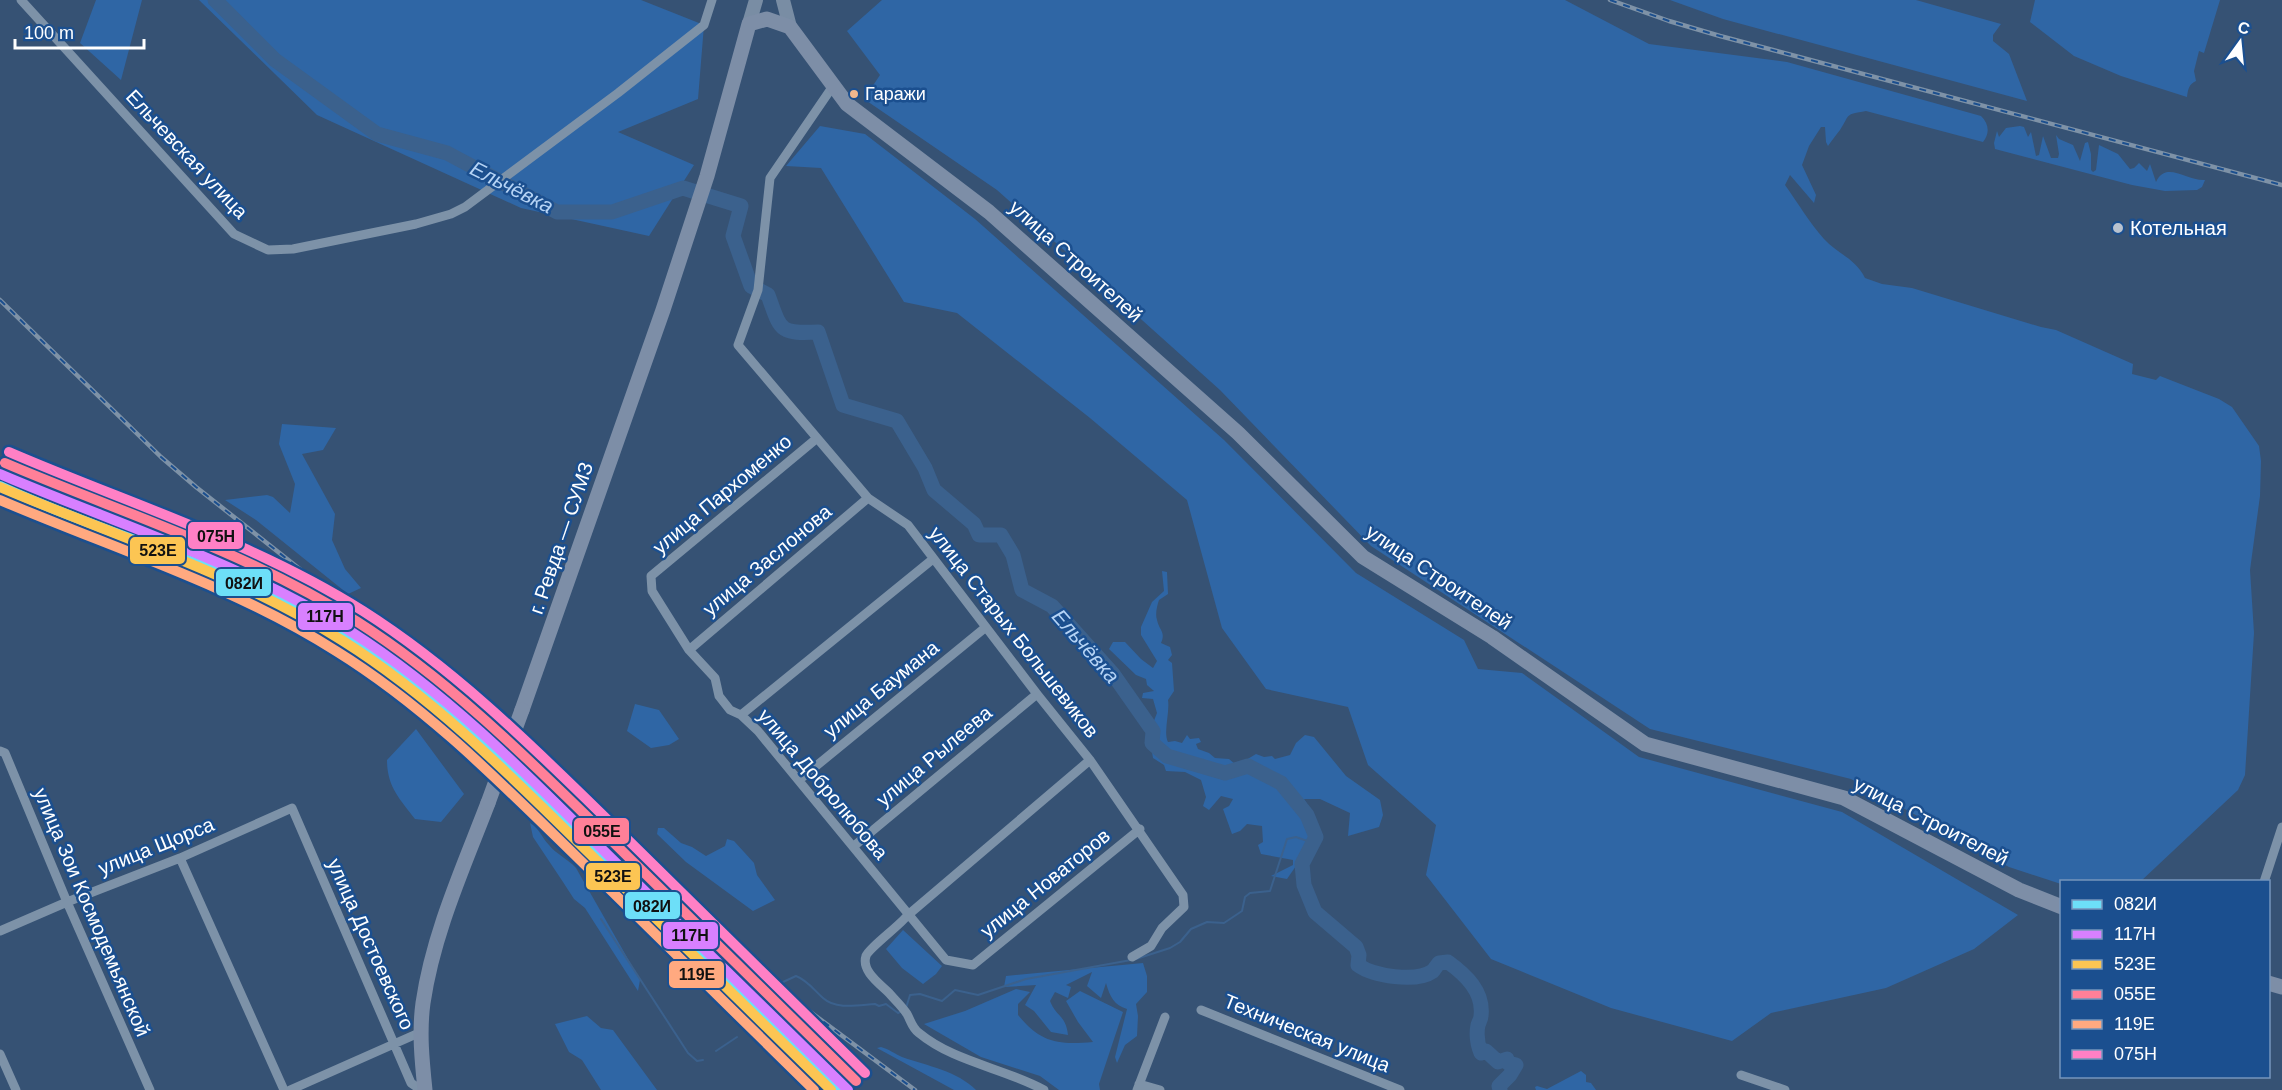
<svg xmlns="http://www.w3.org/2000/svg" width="2282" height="1090" font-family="Helvetica,sans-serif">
  <rect width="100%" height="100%" fill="#365274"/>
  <!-- green -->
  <path fill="#2f66a5" d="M96,0H142L121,80L80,43Z
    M199,0H641L704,25L698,99L618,132L694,165L649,236L521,208L317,115Z
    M882,0H1565L1649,44L1787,62L1981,116C1989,124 1990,133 1983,142L1866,111C1844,115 1851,113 1840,130C1836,135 1832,140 1828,146L1826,142L1825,127H1821L1809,146L1802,165L1816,195L1814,203L1790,175L1785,185C1798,203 1809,222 1824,239C1838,254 1856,259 1865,278L1882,284L1912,288L2041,327L2056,330L2133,364L2132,374L2156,380L2160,376L2219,399L2232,407L2259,446L2261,461L2260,496L2250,570L2254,633L2245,775L2238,790L2141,881L2062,882L2061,884L2009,867L1851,779L1650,729L1371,546L1220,390L997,190L864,99L880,75L847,31Z
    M1670,0H1916L2001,24L1993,35V41L2009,54L2027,101L1723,19Z
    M2035,0H2220L2204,53L2199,51L2194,71L2196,81C2189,84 2188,89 2187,97L2121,76L2074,56L2030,22Z
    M820,126L865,134L975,219L1224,440L1356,573L1464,640L1478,669L1522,673L1639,757L1842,812L2018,915L1974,949L1886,988L1771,1013L1732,1041L1611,1008L1491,959L1426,875L1436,825L1368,765L1348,707L1266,689L1222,628L1187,500L1090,418L957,313L904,302L821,168L786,166Z
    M2020,126L2024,127L2028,137L2031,132L2036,156L2039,155L2043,136L2051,158H2058L2059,154L2056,135L2059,139L2073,145L2080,161L2085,143L2088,142L2091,154V170L2093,172L2096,170L2099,145L2118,154L2130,169L2134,168L2139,163L2147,171L2150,164L2156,182C2166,160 2186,181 2205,180L2202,187L2197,190L2165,191L2132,185L1995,149L1994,143L1997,131L1999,137L2006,128Z
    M282,424L336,428L323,450L302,454L335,514L332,540L345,569L361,588L348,594L256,520L225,500L267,495L273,497L290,513L295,484L279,444Z
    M1162,571L1167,572L1168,594L1159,600C1157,606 1155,614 1157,620C1159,630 1166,632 1161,643L1170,647L1172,655L1168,660L1172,663L1174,691L1168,700C1170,712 1163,733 1168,742L1175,741L1182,743L1187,735L1190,739L1199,738L1201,742L1196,744L1198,749L1209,753L1215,758L1229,759L1235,764L1241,763L1256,754L1264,757L1272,756L1275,759L1290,755L1296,743L1305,735L1314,737L1346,776L1380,800L1383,815L1379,827L1348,836L1350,813L1320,799H1304L1311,810L1320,831L1287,879L1271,876L1293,865V860L1261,854L1258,845L1263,842L1262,826L1247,824L1240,831L1232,834L1223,809L1229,806L1233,799L1221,796L1209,810L1203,806L1206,797L1201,780L1185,772L1166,771L1164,765L1153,758L1149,733L1157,713L1153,699L1142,698L1143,693L1154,691L1147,685L1146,679L1136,675L1109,649L1113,642H1125L1141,659L1153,668L1157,661L1141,635V627L1152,602L1164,591Z
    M635,704L659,710L679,739L669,745L651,748L627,731Z
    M416,729L464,794L441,822L415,819C400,799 387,787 387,760Z
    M530,823C540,829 541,837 549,845C556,854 568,859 576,868L640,980L638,991L585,908L574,899L563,882L533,837Z
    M658,828H664L681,843L692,847L706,856L725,846L727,839L734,841L754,863L757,875L775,900L753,911L686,862L657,834Z
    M903,930L942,966L936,974L923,984L902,968L886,949Z
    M1143,963L1147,976V992L1136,1004L1138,1016L1137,1036L1125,1045L1117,1063L1115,1057L1127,1009C1114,1005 1110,997 1106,983L1101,998L1087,986L1092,972L1066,985L1071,987L1068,998L1055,992L1050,1001C1056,1017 1066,1015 1068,1035L1051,1032L1034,1011L1025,1005L1036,985L1004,987L1006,976Z
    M1016,989L1030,992L1018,1004V1015C1041,1043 1058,1045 1093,1042L1078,1022L1066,1001L1080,991L1123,1012L1099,1084L1100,1090H1059L1040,1076L981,1057L924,1024L965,1011Z
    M587,1016L601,1028L613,1030L657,1090H601L582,1060L569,1052L555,1024Z
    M881,1047C889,1049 895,1054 902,1057C928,1066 957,1071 976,1090H954L877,1048Z
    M1581,1071L1586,1075V1082L1591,1083L1596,1090H1536L1535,1087L1537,1086L1547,1089Z"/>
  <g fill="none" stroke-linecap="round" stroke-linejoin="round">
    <!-- stream -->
    <path stroke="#3b618d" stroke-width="2" d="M601,919L688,1053L697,1061L703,1060
      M1136,959L1170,948L1180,942L1191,929L1207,922L1224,923L1242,911L1245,897L1250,893L1270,891L1287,839L1296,837L1313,843
      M783,982L796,976C807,980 814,990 823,998C836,1010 859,1005 875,1004L879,1006L886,1004L898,1013L900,1012
      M906,1008L910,995L920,994L942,1001L955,990L978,995L1026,979L1131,960
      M716,1051L737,1037"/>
    <!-- river -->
    <path stroke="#3b618d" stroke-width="15" d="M215,0L275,60L377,134L447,153L557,212H612L683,188L741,206L733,236L751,286L768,295C781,330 778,334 818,332L843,405L897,421L925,468L934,490L974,524L979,535H1001L1013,555L1022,590L1052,606L1113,674L1153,731L1152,743L1167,756L1225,773L1248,766L1281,783L1307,815L1316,837L1302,864L1304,885L1315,912L1356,947L1359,955L1358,965C1373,976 1416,983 1433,971C1433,971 1438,964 1439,963L1448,962C1466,975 1484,992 1481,1016C1481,1019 1479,1022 1478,1025C1476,1035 1477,1043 1481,1053L1486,1051L1498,1062L1507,1059L1508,1063L1516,1065L1510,1075L1499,1086L1500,1090"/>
    <!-- street -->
    <path stroke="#7d92a8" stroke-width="9" d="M21,0L234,234L268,250L293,249L416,224L451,214L465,207L618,93L704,25L712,0
      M833,86L770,178L758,290L738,345L868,498L908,525L1037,694L1090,760L1183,895L1184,907L1162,928L1151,946L1132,957
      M816,439L651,576L652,591L689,650L715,678L719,696L730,710L741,715L758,731L946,960L973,965L1140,829
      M689,650L868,498
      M741,715L933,559
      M0,751L5,753L67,902L150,1090
      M799,780L986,627
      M854,846L1037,694
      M180,858L284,1090
      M2264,882L2282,827
      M0,931L67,902L180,858L292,808L411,1083L421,1090
      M1201,1010L1400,1090
      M0,1054L16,1090
      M1741,1075L1785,1090
      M1139,1084L1160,1090
      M290,1090L421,1032
      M1044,1090C1004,1068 954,1062 919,1033C912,1028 911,1021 907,1014C902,1006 895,1000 889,993C880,984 861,971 866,956C868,949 899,926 908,915L1090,760
      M1137,1090L1165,1017"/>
    <!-- secondary -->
    <path stroke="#798da4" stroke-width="14" d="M783,0L790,27
      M749,24L756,0"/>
    <!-- primary -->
    <path stroke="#7d8ea7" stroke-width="15" d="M522,710L663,310L707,176L749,24L767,19L790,27L847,104L989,212L1238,433L1363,557L1492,637L1645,744L1844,798L2019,890L2062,907
      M2268,983L2282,987
      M425,1090C422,1061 419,1032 423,1003C433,934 463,868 488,803"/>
    <defs>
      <path id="rail" d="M1610,0L1669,21L1720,36L2282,185
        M0,300L161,457L196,487L306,574L414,646L455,678L676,895L815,1039
        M748,959L809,1011L915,1090"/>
    </defs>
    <!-- rail casing -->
    <use href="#rail" stroke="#7e92a7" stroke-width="4.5"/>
    <!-- rail -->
    <use href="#rail" stroke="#1b4f8f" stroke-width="2" stroke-dasharray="7" stroke-linecap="butt"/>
    <!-- primary-bridge -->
    <path stroke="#7d8ea7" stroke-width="15" d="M488,803L522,710"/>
    <defs>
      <path id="rail-1" d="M0,486C95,530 197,558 290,604C366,642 433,695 496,752L839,1090"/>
      <path id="rail-2" d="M0,474C117,524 242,563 350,631C444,691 522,769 600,847C683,928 765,1009 848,1090"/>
      <path id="rail-3" d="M0,487C115,536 237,574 343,641C435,699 511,776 588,852C669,931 750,1011 831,1090"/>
      <path id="rail-4" d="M5,463C122,513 248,552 356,621C452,682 531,762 612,841C693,921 775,1001 856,1081"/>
      <path id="rail-5" d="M0,500C112,548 232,585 336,651C428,708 503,785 580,860C658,937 736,1013 814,1090"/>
      <path id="rail-6" d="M9,452C127,503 254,542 363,611C459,672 538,752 619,831C701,912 783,992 865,1073"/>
    </defs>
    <!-- rail-1 casing -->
    <use href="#rail-1" stroke="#1b4f8f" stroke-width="15"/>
    <!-- rail-2 casing -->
    <use href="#rail-2" stroke="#1b4f8f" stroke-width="15"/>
    <!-- rail-3 casing -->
    <use href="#rail-3" stroke="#1b4f8f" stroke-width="15"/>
    <!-- rail-4 casing -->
    <use href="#rail-4" stroke="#1b4f8f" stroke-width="15"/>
    <!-- rail-5 casing -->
    <use href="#rail-5" stroke="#1b4f8f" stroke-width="15"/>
    <!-- rail-6 casing -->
    <use href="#rail-6" stroke="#1b4f8f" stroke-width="15"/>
    <!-- rail-1 -->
    <use href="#rail-1" stroke="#6ddff8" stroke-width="10"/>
    <!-- rail-2 -->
    <use href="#rail-2" stroke="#d880ff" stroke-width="10"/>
    <!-- rail-3 -->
    <use href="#rail-3" stroke="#fcc553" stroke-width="10"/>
    <!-- rail-4 -->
    <use href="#rail-4" stroke="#ff8098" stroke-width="10"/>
    <!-- rail-5 -->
    <use href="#rail-5" stroke="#ffa980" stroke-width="10"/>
    <!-- rail-6 -->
    <use href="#rail-6" stroke="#ff80c5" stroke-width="10"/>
  </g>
  <!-- markers -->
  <circle fill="#f1b78d" stroke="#1b4f8f" stroke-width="2" cx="854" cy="94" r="5"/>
  <circle fill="#b9c2ce" stroke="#1b4f8f" stroke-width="2" cx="2118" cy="228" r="6"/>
  <g text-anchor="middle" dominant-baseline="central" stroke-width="5" stroke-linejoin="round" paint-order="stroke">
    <!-- bus labels -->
    <g font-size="18" fill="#fff" stroke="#1b4f8f" text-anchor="start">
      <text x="865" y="94">Гаражи</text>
    </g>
    <!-- street labels -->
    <g font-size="20" fill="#fff" stroke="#1b4f8f">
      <text transform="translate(187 154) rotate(47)">Ельчевская улица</text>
      <text transform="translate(1076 261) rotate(42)">улица Строителей</text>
      <text transform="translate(722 494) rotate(-40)">улица Пархоменко</text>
      <text transform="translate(561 538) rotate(-71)">г. Ревда — СУМЗ</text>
      <text transform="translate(767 560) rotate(-40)">улица Заслонова</text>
      <text transform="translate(1439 577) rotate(34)">улица Строителей</text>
      <text transform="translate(1014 632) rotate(52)">улица Старых Большевиков</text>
      <text transform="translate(881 689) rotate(-39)">улица Баумана</text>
      <text transform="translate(934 756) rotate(-40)">улица Рылеева</text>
      <text transform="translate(823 784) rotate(50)">улица Добролюбова</text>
      <text transform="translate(1931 821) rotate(27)">улица Строителей</text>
      <text transform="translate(156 846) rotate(-22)">улица Щорса</text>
      <text transform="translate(1045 883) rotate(-39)">улица Новаторов</text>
      <text transform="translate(92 912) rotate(67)">улица Зои Космодемьянской</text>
      <text transform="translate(371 944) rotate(66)">улица Достоевского</text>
      <text transform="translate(1307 1033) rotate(22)">Техническая улица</text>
    </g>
    <!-- poi labels -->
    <g font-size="20" fill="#fff" stroke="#1b4f8f" text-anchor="start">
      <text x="2130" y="228">Котельная</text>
    </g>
    <!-- water labels -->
    <g font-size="21" font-style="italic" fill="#b5d3f5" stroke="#1b4f8f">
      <text transform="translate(512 187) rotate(27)">Ельчёвка</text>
      <text transform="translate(1086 646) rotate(49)">Ельчёвка</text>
    </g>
  </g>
  <g stroke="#1b4f8f" stroke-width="2">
    <rect x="187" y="521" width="57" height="29" rx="6" fill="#ff80c5"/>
    <rect x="129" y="536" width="57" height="29" rx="6" fill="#fcc553"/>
    <rect x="215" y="568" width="57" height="29" rx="6" fill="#6ddff8"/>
    <rect x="297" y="602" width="57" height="29" rx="6" fill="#d880ff"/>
    <rect x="573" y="817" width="57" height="28" rx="6" fill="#ff8098"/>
    <rect x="585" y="862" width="56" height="29" rx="6" fill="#fcc553"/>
    <rect x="624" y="891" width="57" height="29" rx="6" fill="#6ddff8"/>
    <rect x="662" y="921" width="57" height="29" rx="6" fill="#d880ff"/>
    <rect x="668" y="960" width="57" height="29" rx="6" fill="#ffa980"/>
  </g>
  <g font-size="16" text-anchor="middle" font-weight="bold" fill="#111">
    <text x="216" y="542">075Н</text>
    <text x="158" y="556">523Е</text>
    <text x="244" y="589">082И</text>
    <text x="325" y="622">117Н</text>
    <text x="602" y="837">055Е</text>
    <text x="613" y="882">523Е</text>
    <text x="652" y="912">082И</text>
    <text x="690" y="941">117Н</text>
    <text x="697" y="980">119Е</text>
  </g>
  <!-- legend -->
  <rect x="2060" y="880" width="210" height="198" fill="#1b4f8f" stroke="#7695bc" stroke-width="1.5"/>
  <rect x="2072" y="900" width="30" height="9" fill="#6ddff8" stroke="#7695bc" stroke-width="1.5"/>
  <text x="2114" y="910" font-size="18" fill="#ffffff">082И</text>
  <rect x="2072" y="930" width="30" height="9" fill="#d880ff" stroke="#7695bc" stroke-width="1.5"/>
  <text x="2114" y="940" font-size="18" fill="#ffffff">117Н</text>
  <rect x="2072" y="960" width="30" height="9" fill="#fcc553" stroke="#7695bc" stroke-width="1.5"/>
  <text x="2114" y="970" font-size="18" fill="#ffffff">523Е</text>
  <rect x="2072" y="990" width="30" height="9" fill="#ff8098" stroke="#7695bc" stroke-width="1.5"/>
  <text x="2114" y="1000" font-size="18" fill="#ffffff">055Е</text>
  <rect x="2072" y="1020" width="30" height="9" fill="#ffa980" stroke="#7695bc" stroke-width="1.5"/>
  <text x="2114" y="1030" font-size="18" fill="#ffffff">119Е</text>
  <rect x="2072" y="1050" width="30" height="9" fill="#ff80c5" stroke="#7695bc" stroke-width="1.5"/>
  <text x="2114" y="1060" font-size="18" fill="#ffffff">075Н</text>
  <!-- north arrow -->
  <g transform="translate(2240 42) rotate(15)" stroke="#1b4f8f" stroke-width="4.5" paint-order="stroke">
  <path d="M0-4.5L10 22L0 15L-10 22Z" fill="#ffffff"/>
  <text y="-9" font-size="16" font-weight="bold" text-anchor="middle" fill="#ffffff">С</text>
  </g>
  <!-- scale -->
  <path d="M15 39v9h129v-9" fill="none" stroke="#ffffff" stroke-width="3"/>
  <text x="24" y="39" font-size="18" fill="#ffffff" stroke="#1b4f8f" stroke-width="4.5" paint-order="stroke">100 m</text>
</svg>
